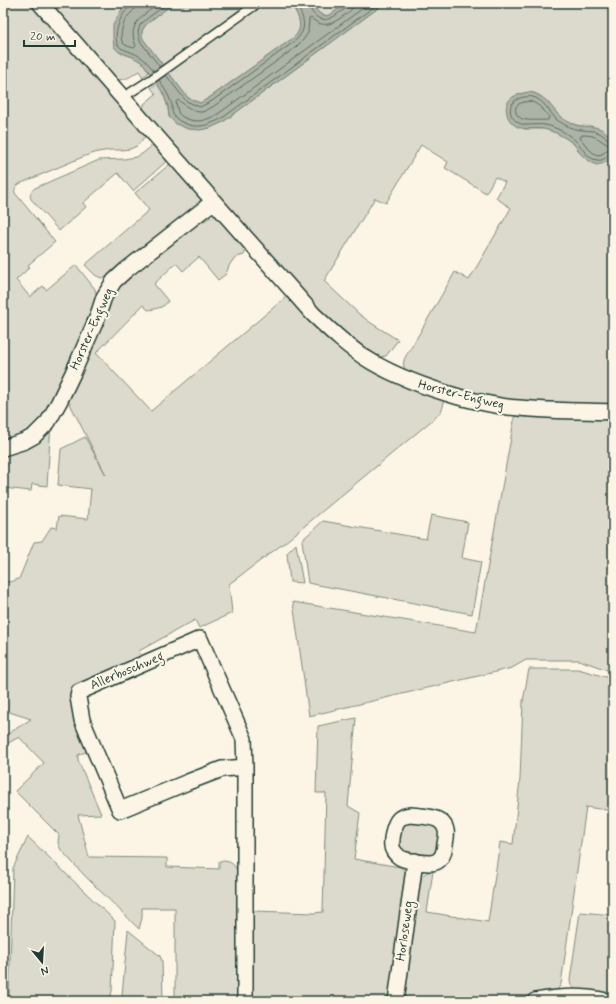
<svg xmlns="http://www.w3.org/2000/svg" width="616" height="1004" font-family="Mynerve,sans-serif">
  <rect width="100%" height="100%" fill="#fcf5e5"/>
  <filter id="ink" filterUnits="userSpaceOnUse"><feTurbulence type="fractalNoise" baseFrequency=".025" numOctaves="2"/><feDisplacementMap in="SourceGraphic" scale="8" xChannelSelector="R" yChannelSelector="G"/><feConvolveMatrix kernelMatrix="1 2 1 2 8 2 1 2 1" color-interpolation-filters="sRGB"/></filter>
  <g filter="url(#ink)">
    <!-- green -->
    <path fill="#dcdacc" stroke="#7e8c80" d="M3,3H31L45,20L146,135L137,146L130,149L121,150H110L98,152L85,156L19,184C16,187 14,188 15,193L55,242L28,265L30,267L16,280L30,297L43,286L46,290L76,265L95,289L97,297L61,388L39,426L3,444Z
      M51,3H130L122,9L119,52L133,57L143,63L149,72L143,77L139,71C131,76 122,84 112,77Z
      M175,3H290C296,11 304,24 297,34C295,37 292,39 289,41L209,98L200,103L188,98L143,39C142,36 141,33 143,29C146,22 168,8 175,3Z
      M311,3H346C339,8 328,21 319,13C316,11 313,6 311,3Z
      M385,3H613V138C608,134 597,128 591,126C588,126 585,127 582,126C577,126 571,123 567,121C554,115 549,98 534,93C527,91 520,94 513,97L524,129H544L557,133L567,139L575,145L580,153L611,158L613,156V406C589,405 566,405 542,403C495,399 448,390 405,370C401,361 406,356 411,348L455,272L469,280L511,208L496,198L505,182L495,177L486,193L445,168L448,162L421,145L386,203L375,198L324,281L359,314L371,323L398,340L386,356L380,357L359,345L333,324L314,305L143,110L144,104L156,94L151,88L157,83C164,94 168,104 169,117L210,128L223,122Z
      M154,144L168,160L133,191L118,173L83,203L86,207L59,231L31,199C29,194 31,191 35,188L99,160L124,159L136,157L142,154Z
      M170,164L201,199L197,206L112,276L101,278L95,275L85,265L149,210L135,193Z
      M213,216H218L247,248L244,255L237,257L232,261L229,266L226,274L218,280L199,257L183,271L176,263L154,284L168,301C164,308 155,309 148,310L143,305L96,353L151,411L286,297L309,318L409,387L427,395L442,399C446,406 441,412 436,417L284,543L229,584L232,613L199,628L195,620L139,651L141,657L74,689V720L88,751L78,755V760L101,814L78,815L89,857L167,858V867L219,869V861C230,861 233,862 238,872V1001H175V908H142V918L139,929L84,875L61,850L58,843L59,835L15,791L44,763L19,737L3,746V737L31,719L3,710V579L9,582L19,579L34,542L42,541L51,527L57,528L59,516L88,519L91,489L58,485L61,449L85,437L106,475L67,398L95,330L119,284L157,253L193,227L209,218Z
      M515,415L613,420V672L579,660H526L512,668L309,716L293,602L476,632Z
      M51,423L47,486L32,484L31,491L3,488V453Z
      M431,515L468,522L462,558L481,562L472,614L308,583L302,540L323,521L426,539Z
      M296,544L303,583L290,582L287,553Z
      M529,669H578L613,679V811L586,807L561,984L558,989L550,994L515,1001H402L421,877C424,874 428,871 433,871L427,912L488,922L500,842L513,844L520,779L523,701Z
      M356,718L348,806L360,813L354,859L400,867L405,871L407,878L389,1001H253V911L314,913L323,912L326,793H316L318,726Z
      M410,822L433,825L440,831L437,853L429,857L403,852L398,844L401,828L403,824Z
      M28,837L115,921L112,992L108,1001H81L9,997L13,868Z
      M580,912L613,915V997L577,991C573,988 570,986 570,980Z
      M128,930L160,956L162,961L163,1001H126L122,995Z"/>
    <!-- water -->
    <path fill="#aeb3a7" stroke="#758479" d="M130,3H175C168,8 146,22 143,29C141,33 142,36 143,39L188,98L200,103L209,98L289,41C292,39 295,37 297,34C304,24 296,11 290,3H311L319,13L324,16L330,15L346,3H385L223,122L210,128L200,130L188,129L176,124L169,117L168,106L163,93L143,63L133,57L119,52L114,47L113,38V25L122,9Z
      M529,92C539,94 546,99 552,107C557,113 560,118 568,122C572,124 578,126 582,126C589,127 595,126 601,129C605,131 609,135 613,138C613,154 616,162 596,165C590,162 584,158 579,152C577,149 576,147 574,144C569,140 564,137 558,134C554,132 548,130 544,129C535,127 524,131 516,126C512,124 508,119 507,114C503,98 517,94 529,92Z"/>
    <g fill="none" stroke-linecap="round" stroke-linejoin="round">
      <!-- shore -->
      <path stroke="#586c62" stroke-width="1" d="M131,3C131,8 127,9 124,13C119,20 111,41 121,48C124,50 129,51 133,53C143,57 147,62 154,71
        M137,3C136,10 132,11 128,16C124,21 118,36 123,43C125,46 131,47 134,48L136,46C126,23 144,15 160,3
        M308,3C309,7 310,8 312,12C321,24 330,20 340,12C344,10 348,8 348,3
        M353,3C353,11 348,13 342,17C331,25 322,28 311,18L309,19L308,33L303,40L295,48L214,106C210,108 206,111 202,112C193,113 184,104 178,100L176,102C177,105 177,109 178,112C179,115 182,117 185,118C197,124 207,120 218,114L370,3
        M160,67L140,41L138,32L140,25L149,17L168,3
        M166,75L186,101L200,107L212,101L291,44C294,42 298,39 300,35C308,25 301,12 295,3
        M159,80C164,88 169,95 172,105C172,108 172,112 173,114C175,118 179,121 182,122C197,130 208,125 221,119L379,3
        M529,101C538,103 544,110 549,117L548,120C542,120 527,121 522,119C519,117 516,115 516,112C513,104 523,102 529,101Z
        M582,135C598,135 597,139 610,146V148L602,154L597,155C589,151 586,145 580,138L581,136Z
        M613,141C607,140 603,134 597,132C592,130 587,131 582,130C574,130 564,125 557,120C549,112 545,101 533,97C530,96 527,97 524,97C503,101 508,124 527,125C533,125 539,124 545,125C556,127 569,134 577,142C583,148 587,159 597,160C604,162 607,154 613,154"/>
      <defs>
        <path id="lane" d="M122,98L153,78L258,3"/>
        <path id="street" d="M40,3L156,136L313,314C331,331 350,349 372,362C399,378 428,388 459,397C479,402 499,407 519,408C550,411 582,411 613,412
          M3,448L25,441L34,436L48,422L59,402L73,373L97,318L104,297L114,281L126,270L213,202
          M410,815C418,816 433,816 440,821C448,827 447,835 445,844C444,853 442,863 430,863C423,863 403,861 398,856C395,853 392,850 392,846C391,839 394,824 399,819C402,816 406,816 410,815Z
          M245,1001V767L244,739L200,639L79,692L78,697L82,720L120,810L188,782L222,769L245,767
          M396,1001L415,861
          M535,1001C557,997 583,995 606,1001"/>
      </defs>
      <!-- lane casing -->
      <use href="#lane" stroke="#1f3d34" stroke-width="11"/>
      <!-- street casing -->
      <use href="#street" stroke="#1f3d34" stroke-width="18"/>
      <!-- lane -->
      <use href="#lane" stroke="#fcf5e5" stroke-width="8"/>
      <!-- street -->
      <use href="#street" stroke="#fcf5e5" stroke-width="15"/>
    </g>
  </g>
  <g text-anchor="middle" dominant-baseline="central" stroke-width="4" stroke-linejoin="round" paint-order="stroke">
    <!-- street labels -->
    <g font-size="13" fill="#1f3d34" stroke="#fcf5e5">
      <text transform="translate(92 329) rotate(-66)">Horster-Engweg</text>
      <text transform="translate(461 395) rotate(14)">Horster-Engweg</text>
      <text transform="translate(127 671) rotate(-23)">Allerboschweg</text>
      <text transform="translate(405 931) rotate(-82)">Horloseweg</text>
    </g>
  </g>
  <!-- margin -->
  <rect width="616" height="1004" fill="none" stroke="#fcf5e5" stroke-width="16"/>
  <rect x="8" y="8" width="600" height="988" fill="none" stroke="#1f3d34" stroke-width="1.5" filter="url(#ink)"/>
  <!-- north arrow -->
  <g transform="translate(42 962) rotate(162)" stroke="#fcf5e5" stroke-width="3" paint-order="stroke">
  <path d="M0-3L7 15L0 10L-7 15Z" fill="#1f3d34"/>
  <text y="-6" font-size="11" font-weight="bold" text-anchor="middle" fill="#1f3d34">N</text>
  </g>
  <!-- scale -->
  <path d="M24 40v6h51v-6" fill="none" stroke="#1f3d34" stroke-width="2"/>
  <text x="30" y="40" font-size="12" fill="#1f3d34" stroke="#fcf5e5" stroke-width="3" paint-order="stroke">20 m</text>
</svg>
